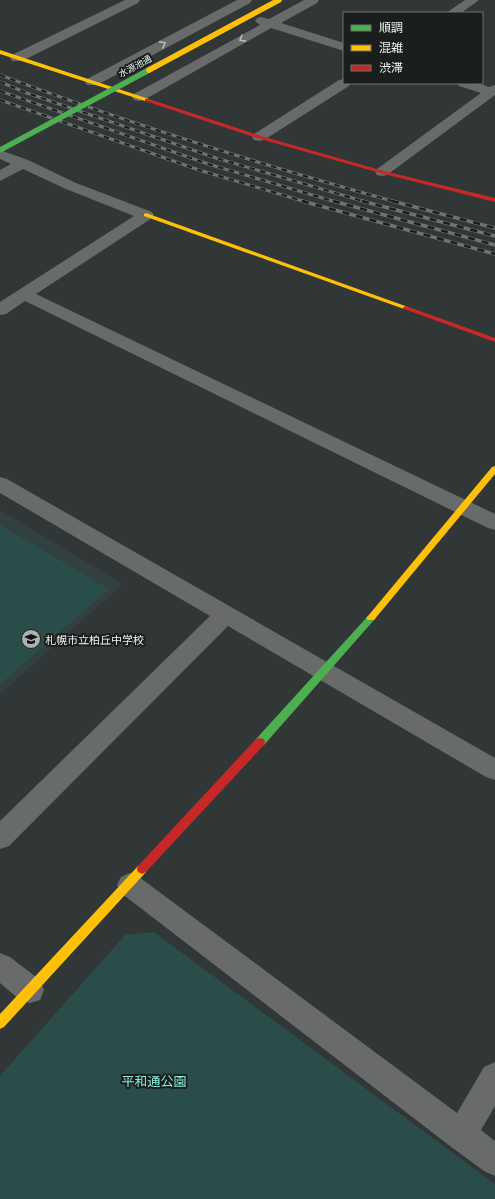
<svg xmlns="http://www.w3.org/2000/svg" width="495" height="1199" font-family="'Golos Text','Noto Sans JP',sans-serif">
  <rect width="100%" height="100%" fill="#313636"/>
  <!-- built -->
  <path fill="#324140" d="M0,510L123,584L0,694Z"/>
  <!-- green -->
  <path fill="#2a4d4a" d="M0,525L109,589L0,684Z
    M154,932L495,1184V1199H0V1076L125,935Z"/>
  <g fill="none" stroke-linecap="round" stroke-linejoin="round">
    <!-- street -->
    <path fill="#696b6b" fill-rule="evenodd" d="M125,0H140L138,3L22,61H12L10,58L12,55Z
      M237,0H252L250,3L97,85H87L85,82L87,79Z
      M304,0H319L317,3L281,23L344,43V51L271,28L144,100L139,101L134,100L132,97L134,94L260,25L255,21L257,18L261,17L269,19Z
      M465,0H479L461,13H446Z
      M344,79V83H351L349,86L264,140L259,141L254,140L252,137L254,134L339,80Z
      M457,83H478L489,87L495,85V95L387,175L382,176L377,175L375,172L377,169L481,93L459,86Z
      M0,150L28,160L76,183L152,212L154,215L152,218L36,294L495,514V530L488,528L25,301L6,314L0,315V302L134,216L66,189L23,169L0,181V170L11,164L0,159Z
      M0,477L7,479L495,758V780L486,777L228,626L9,846L0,849V821L210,616L0,493Z
      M130,873L139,877L457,1113L484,1067L495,1062V1106L481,1130L495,1141V1176L484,1171L450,1146L121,893L117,885L121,877Z
      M0,953L10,957L40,980L44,990L40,1000L30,1003L20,1000L0,983Z"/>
    <!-- fast -->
    <path fill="#4caf50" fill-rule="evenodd" d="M371,615L374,616L376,618L374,620L264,745L260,746L256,745L255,742L256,739L368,616Z"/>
    <!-- slow -->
    <path fill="#ffc107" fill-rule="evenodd" d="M0,50L149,99L150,100L145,101L0,54Z
      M146,213L408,307L410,308L408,309H404L144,216V214Z
      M495,466V474L374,620H368L366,618L368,616L492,467Z
      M142,864L146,866L147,869L146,872L4,1027L0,1029V1014L138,866Z"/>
    <!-- jam -->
    <path fill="#c62828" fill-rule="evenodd" d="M145,99H149L261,136L384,171L495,198V202L380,173L257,138L145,101Z
      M406,306L495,338V342L404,309L402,308Z
      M260,738L264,739L265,742L264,745L146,872L142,874L138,872L137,869L138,866L256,739Z"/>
    <defs>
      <path id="rail-far1" d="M0,75C130,124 262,165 396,202
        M0,82L27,93L216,158L366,202
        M0,91L208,164L336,202
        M0,100L199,170L306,202"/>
      <path id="rail" d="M302,201L495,254
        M333,201L495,245
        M362,201L495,236
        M392,201L495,228"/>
    </defs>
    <!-- rail-far1 casing -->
    <use href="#rail-far1" stroke="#707272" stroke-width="3"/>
    <!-- rail casing -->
    <use href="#rail" stroke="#707272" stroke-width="3.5"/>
    <!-- rail-far1 -->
    <use href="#rail-far1" stroke="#1a1f1e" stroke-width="2" stroke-dasharray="5.5" stroke-linecap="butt"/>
    <!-- rail -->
    <use href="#rail" stroke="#1a1f1e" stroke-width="2.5" stroke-dasharray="7" stroke-linecap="butt"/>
    <!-- fast-bridge -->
    <path stroke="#4caf50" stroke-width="5.5" d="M0,150L149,70"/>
    <!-- slow-bridge -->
    <path stroke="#ffc107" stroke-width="5.5" d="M149,70L279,0"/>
  </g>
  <!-- one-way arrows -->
  <defs><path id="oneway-chevron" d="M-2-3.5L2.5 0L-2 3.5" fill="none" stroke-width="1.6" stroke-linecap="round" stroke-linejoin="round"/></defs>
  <g stroke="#b8bcbb">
    <use href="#oneway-chevron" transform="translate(242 39) rotate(151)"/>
    <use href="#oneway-chevron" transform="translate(163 44) rotate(-28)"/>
  </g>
  <!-- icons -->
  <defs>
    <symbol id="school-disc" viewBox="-11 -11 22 22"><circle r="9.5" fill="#abb0b0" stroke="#1a1f1e"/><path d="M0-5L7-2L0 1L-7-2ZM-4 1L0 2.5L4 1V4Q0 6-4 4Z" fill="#111"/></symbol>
  </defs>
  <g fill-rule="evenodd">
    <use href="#school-disc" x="20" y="628" width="22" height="22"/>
  </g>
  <g text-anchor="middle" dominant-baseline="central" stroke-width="4" stroke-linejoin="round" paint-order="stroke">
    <!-- far-street labels -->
    <g font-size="9" fill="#ecf2f1" stroke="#1a1f1e">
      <text transform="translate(135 66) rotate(-28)">水源池通</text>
    </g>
    <!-- poi labels -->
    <g font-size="11" fill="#ecf2f1" stroke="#1a1f1e" text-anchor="start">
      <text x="45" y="639">札幌市立柏丘中学校</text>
    </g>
    <!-- near-park labels -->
    <g font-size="13" fill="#88eade" stroke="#1a1f1e">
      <text x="154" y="1081">平和通公園</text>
    </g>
  </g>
  <!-- legend -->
  <rect x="343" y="12" width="140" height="72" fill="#1a1f1e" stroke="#6e7372"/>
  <rect x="351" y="25" width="20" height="6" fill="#4caf50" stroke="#6e7372"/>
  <text x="379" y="32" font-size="12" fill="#ecf2f1">順調</text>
  <rect x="351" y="45" width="20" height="6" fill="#ffc107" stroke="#6e7372"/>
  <text x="379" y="52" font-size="12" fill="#ecf2f1">混雑</text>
  <rect x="351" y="65" width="20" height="6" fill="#c62828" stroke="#6e7372"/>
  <text x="379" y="72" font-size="12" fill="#ecf2f1">渋滞</text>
</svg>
